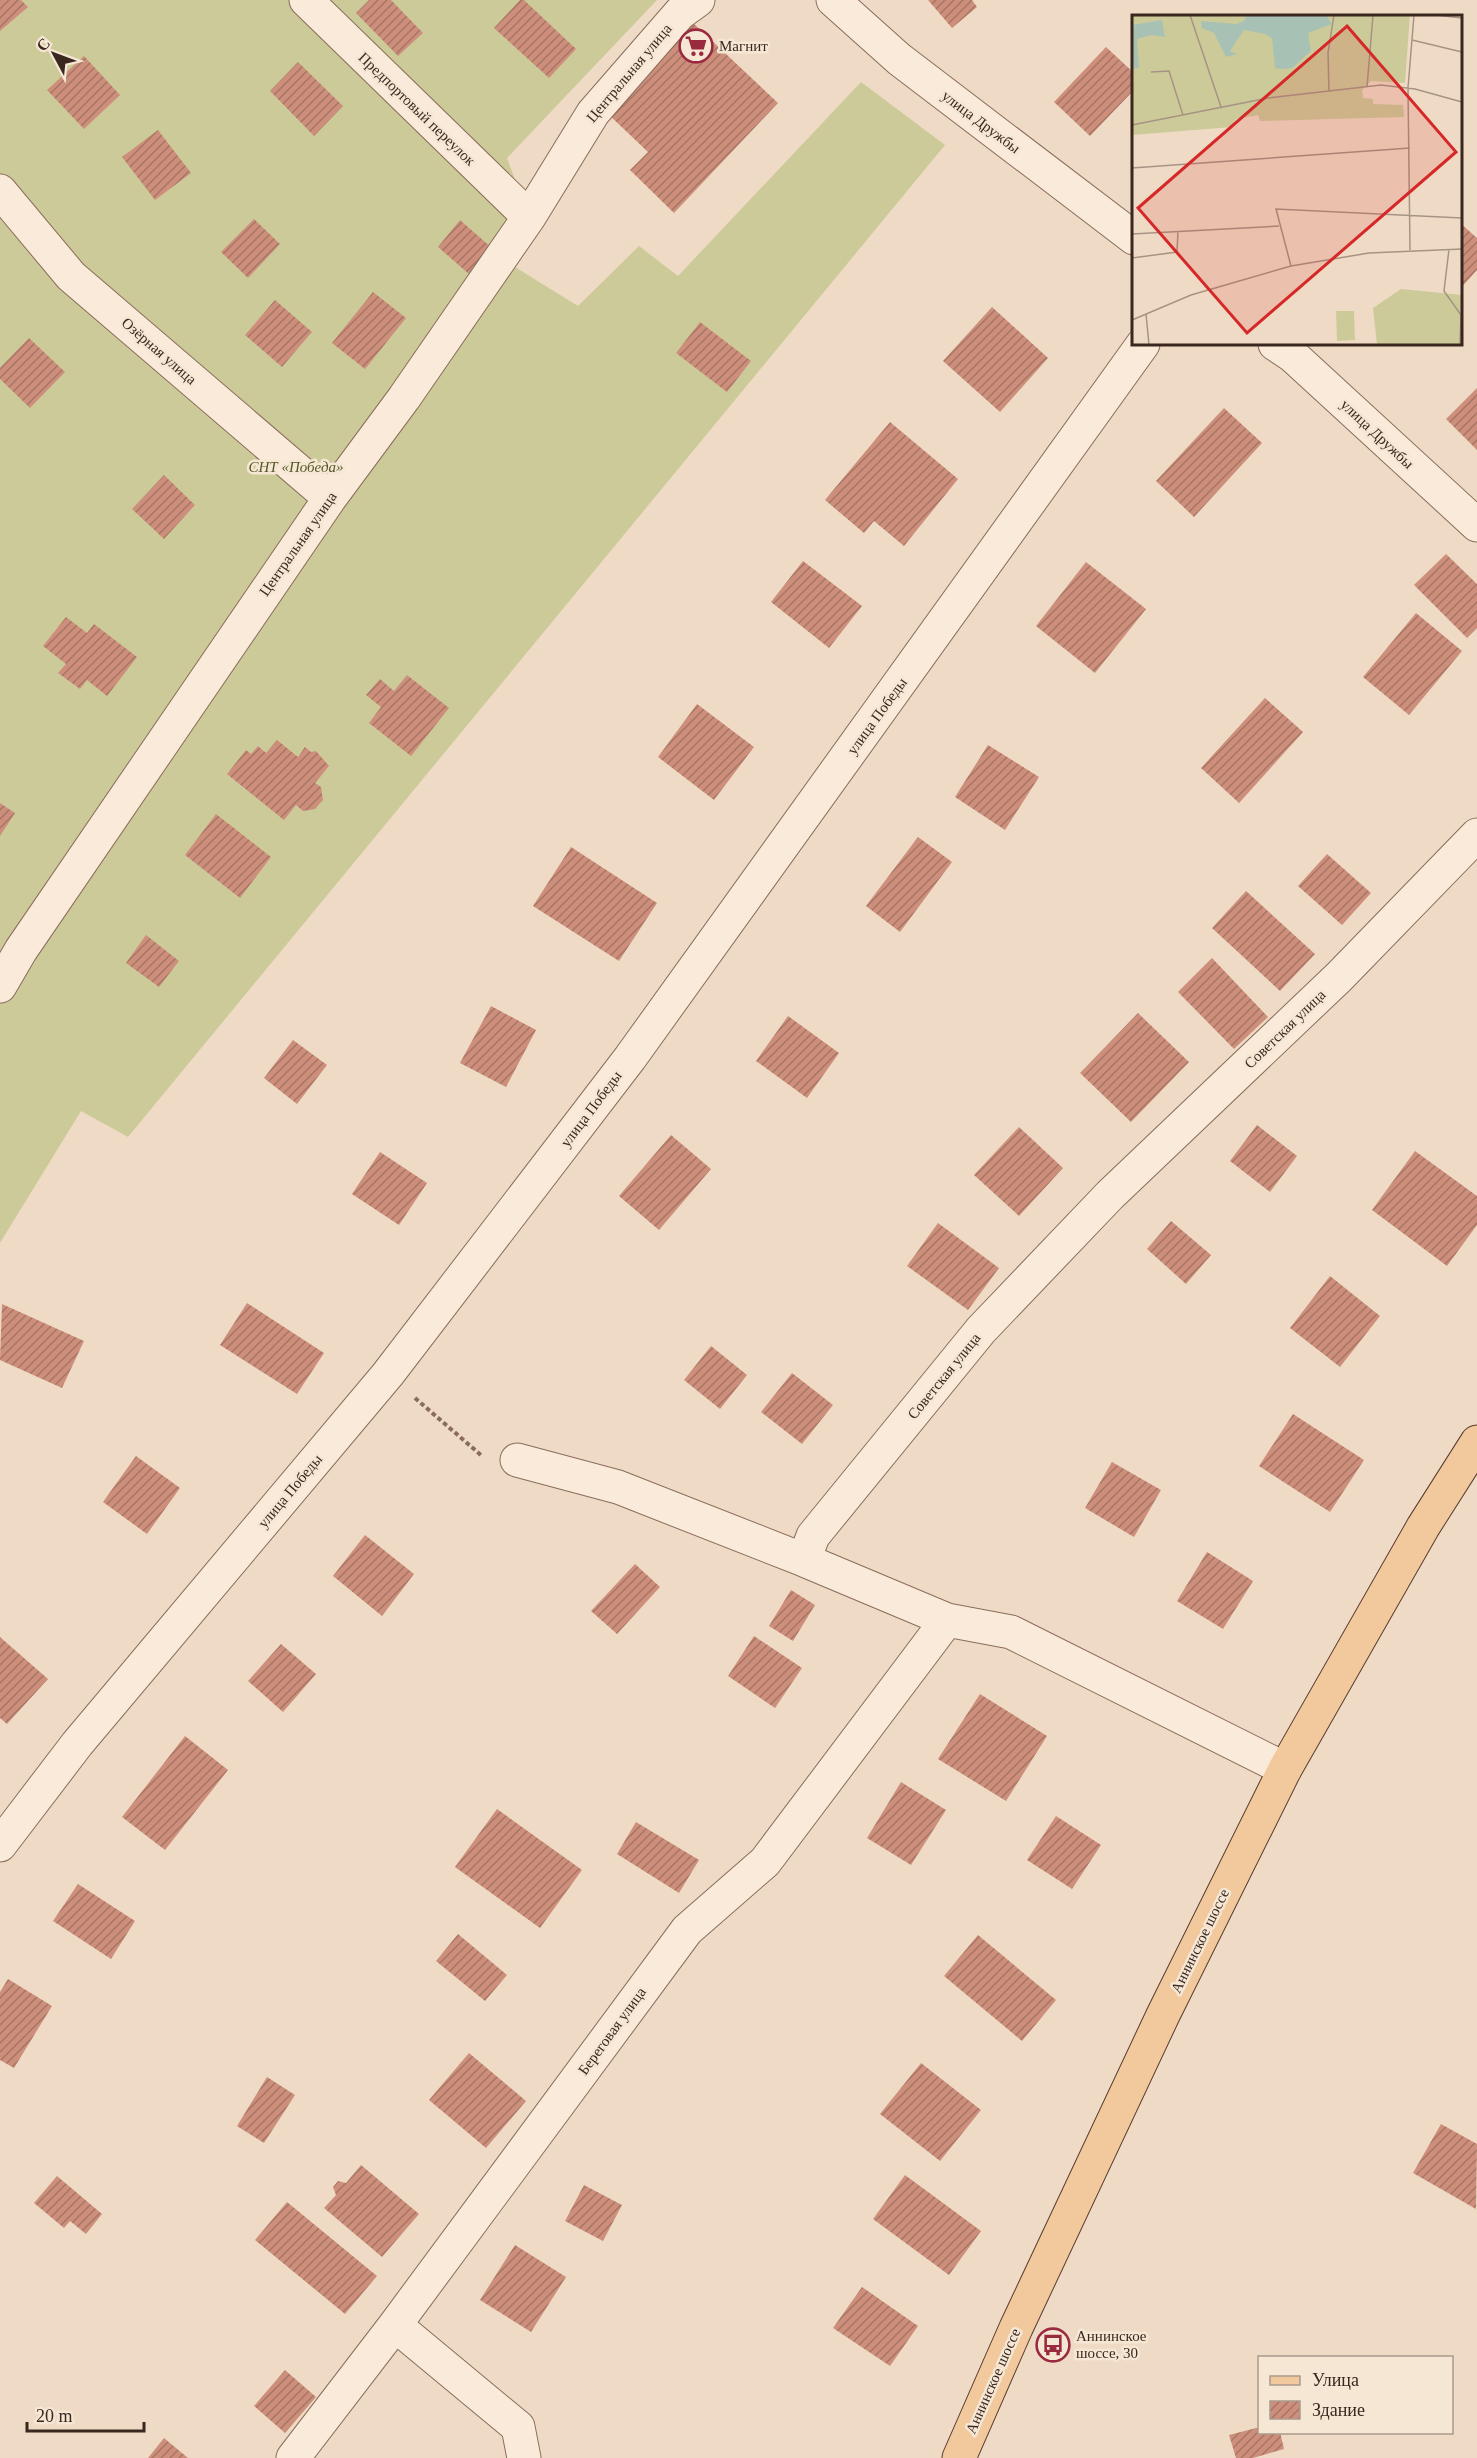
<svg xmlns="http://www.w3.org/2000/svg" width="1477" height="2458" font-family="'Times New Roman',serif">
  <defs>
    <pattern id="building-hatch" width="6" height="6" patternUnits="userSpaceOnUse" patternTransform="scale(1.5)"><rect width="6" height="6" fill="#cd8f7b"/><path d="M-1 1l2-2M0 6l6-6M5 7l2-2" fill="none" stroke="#a77564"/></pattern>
  </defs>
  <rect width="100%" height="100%" fill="#efdbc5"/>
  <!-- garden -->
  <path fill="#cdca99" d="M0,0H657L507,158L529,217L515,267L578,306L639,246L678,276L861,82L945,145L128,1137L81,1111L0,1243Z"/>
  <!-- building -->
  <path fill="url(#building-hatch)" d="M0,0H21L28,7L0,31Z
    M369,0H391L423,33L398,56L356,13Z
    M520,0H524L576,49L549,78L494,28Z
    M928,0H972L977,7L952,28Z
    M693,23L778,103L674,213L630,170L648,152L608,114Z
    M1106,47L1134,73V90L1090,136L1054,102Z
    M84,56L120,95L84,129L47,90Z
    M298,62L343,106L314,136L270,91Z
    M158,130L191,173L155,200L122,157Z
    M254,219L280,244L248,278L221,252Z
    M460,220L493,249L470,275L438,247Z
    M1460,223L1477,238V270L1460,289Z
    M373,292L406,318L365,369L332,343Z
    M275,300L312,332L282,367L245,335Z
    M992,307L1048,358L1000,412L943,361Z
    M700,322L751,361L727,392L676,353Z
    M29,338L65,372L30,408L0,379V368Z
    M1477,388V450L1446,419Z
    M1224,408L1262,443L1194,517L1156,481Z
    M890,422L958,479L904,546L874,521L864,533L825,500Z
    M164,475L195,505L164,539L132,509Z
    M1446,554L1477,584V628L1467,638L1414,585Z
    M803,561L862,606L829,648L771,602Z
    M1086,562L1146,609L1095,673L1036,626Z
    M1416,613L1462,651L1409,715L1363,677Z
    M66,617L87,633L94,624L137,657L107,696L87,680L80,689L58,673L66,664L43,646Z
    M407,675L449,708L411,756L369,723L381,707L366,695L380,679L394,691Z
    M1265,698L1303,732L1239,803L1201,768Z
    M697,704L754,747L714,800L658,757Z
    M277,740L298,757L305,747L311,752L316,751L329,766L315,783L321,787L323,800L315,809L303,811L296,805L284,820L227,774L246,750L251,754L258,746L266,753Z
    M988,745L1039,777L1005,830L955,797Z
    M0,803L15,813L0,836Z
    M216,814L271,857L240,898L185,855Z
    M918,837L952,862L900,932L866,906Z
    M571,847L657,903L619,961L533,906Z
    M1327,854L1371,893L1342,925L1298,886Z
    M1246,891L1315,954L1280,991L1212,928Z
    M146,935L179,961L159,987L126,963Z
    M1212,958L1268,1017L1234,1049L1178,992Z
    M491,1006L536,1030L506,1087L460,1063Z
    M1138,1013L1189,1062L1131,1122L1080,1073Z
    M788,1016L839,1053L807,1098L756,1061Z
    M293,1040L327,1065L297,1104L264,1078Z
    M1257,1125L1297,1156L1270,1192L1230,1161Z
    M1019,1127L1063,1168L1019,1216L974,1175Z
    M671,1135L711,1169L659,1230L619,1196Z
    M1415,1151L1477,1196V1225L1447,1266L1372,1210Z
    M380,1152L427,1183L399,1225L352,1194Z
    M1171,1221L1211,1255L1186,1284L1147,1249Z
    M938,1223L999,1268L968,1310L907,1266Z
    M1330,1276L1380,1316L1340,1367L1290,1328Z
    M247,1303L324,1353L297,1394L220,1345Z
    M2,1304L84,1341L62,1388L0,1360Z
    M711,1346L747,1375L720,1409L684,1380Z
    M792,1373L833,1405L802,1444L761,1412Z
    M1293,1414L1364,1460L1330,1512L1259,1466Z
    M136,1456L180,1488L147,1534L103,1502Z
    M1112,1462L1161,1490L1134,1537L1085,1508Z
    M365,1535L414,1574L382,1616L333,1576Z
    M1207,1552L1253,1581L1223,1629L1177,1601Z
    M635,1564L660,1587L617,1634L591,1611Z
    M791,1590L815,1605L793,1641L769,1626Z
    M754,1636L802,1668L775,1708L728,1676Z
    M0,1637L48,1679L7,1724L0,1718Z
    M281,1644L316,1674L283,1712L248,1681Z
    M980,1694L1047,1736L1006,1801L938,1759Z
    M185,1736L228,1770L165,1850L122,1817Z
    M901,1782L946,1810L911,1865L867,1838Z
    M497,1809L582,1870L540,1928L455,1867Z
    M1056,1816L1101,1845L1072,1889L1027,1860Z
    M636,1822L699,1860L679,1893L617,1854Z
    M78,1884L135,1921L111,1959L53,1921Z
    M458,1934L507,1975L485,2001L436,1961Z
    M978,1935L1056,2000L1022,2041L944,1976Z
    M8,1979L52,2006L14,2068L0,2060V1992Z
    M469,2053L526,2101L486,2148L429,2100Z
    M921,2063L981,2110L940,2161L880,2114Z
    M267,2077L295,2095L264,2143L237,2126Z
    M1441,2124L1477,2144L1476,2209L1413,2173Z
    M361,2165L419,2214L382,2257L324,2208L336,2195L333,2187L338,2181L346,2183Z
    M905,2175L981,2231L949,2275L873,2219Z
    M57,2176L102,2214L86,2234L70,2221L64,2228L34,2203Z
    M584,2185L622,2205L603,2241L565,2221Z
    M287,2202L377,2276L345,2314L255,2240Z
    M515,2245L566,2277L531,2332L480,2300Z
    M862,2287L918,2326L890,2366L833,2328Z
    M285,2370L316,2397L285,2433L254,2406Z
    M1260,2427V2432H1280L1284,2449L1253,2458H1236L1229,2435Z
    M164,2438L188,2458H148Z"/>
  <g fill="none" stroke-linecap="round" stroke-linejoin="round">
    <defs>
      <path id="minor" d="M306,0L529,217
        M833,0L899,59L1134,238
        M0,191L71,276L330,498
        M1275,344L1293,356L1477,525
        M0,986L21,950L330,498L404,398L529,217L593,113L680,13L698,0
        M517,1460L618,1487L804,1560L947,1620L1011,1632L1285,1769
        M804,1560L813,1536L981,1330L1110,1195L1339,977L1477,835
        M0,1845L77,1744L388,1374L630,1058L1143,344
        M395,2325L518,2427L524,2458
        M293,2458L395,2325L687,1930L765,1862L947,1620"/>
      <path id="major" d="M959,2458L1016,2328L1163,2015L1285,1769L1423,1527L1477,1442"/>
    </defs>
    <!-- minor casing -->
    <use href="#minor" stroke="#8a6c5b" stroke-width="35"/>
    <!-- major casing -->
    <use href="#major" stroke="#583b2f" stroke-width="35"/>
    <!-- path -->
    <path stroke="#8a6c5b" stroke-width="4" stroke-dasharray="4.5 3" stroke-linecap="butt" d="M415,1398L482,1456"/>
    <!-- minor -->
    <use href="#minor" stroke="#f9ead9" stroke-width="33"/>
    <!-- major -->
    <use href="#major" stroke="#f2c89d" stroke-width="33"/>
  </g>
  <!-- icons -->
  <defs>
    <symbol id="supermarket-ring" viewBox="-11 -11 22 22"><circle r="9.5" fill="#f6e7d5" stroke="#9a2a3f" stroke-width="1.5"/><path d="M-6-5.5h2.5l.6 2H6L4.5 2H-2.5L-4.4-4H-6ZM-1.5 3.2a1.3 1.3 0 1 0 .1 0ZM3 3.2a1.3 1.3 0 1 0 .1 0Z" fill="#9a2a3f"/></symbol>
    <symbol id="bus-ring" viewBox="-11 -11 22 22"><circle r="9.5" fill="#f6e7d5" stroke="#9a2a3f" stroke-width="1.5"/><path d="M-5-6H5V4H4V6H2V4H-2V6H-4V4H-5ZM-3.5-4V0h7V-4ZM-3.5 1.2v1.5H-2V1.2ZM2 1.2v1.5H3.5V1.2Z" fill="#9a2a3f"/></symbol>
  </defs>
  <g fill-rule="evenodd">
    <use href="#supermarket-ring" x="677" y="27" width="38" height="38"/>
    <use href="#bus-ring" x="1034" y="2326" width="38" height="38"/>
  </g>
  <g text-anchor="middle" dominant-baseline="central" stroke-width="5" stroke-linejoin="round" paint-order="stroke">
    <!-- poi labels -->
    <g font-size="15" fill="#3a271f" stroke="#f6e7d5" text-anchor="start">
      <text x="719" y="46">Магнит</text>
      <text x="1076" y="2336">Аннинское<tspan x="1076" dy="17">шоссе, 30</tspan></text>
    </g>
    <!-- street labels -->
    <g font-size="15" fill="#3a271f" stroke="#f6e7d5">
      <text transform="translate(629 73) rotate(-50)">Центральная улица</text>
      <text transform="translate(417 109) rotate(44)">Предпортовый переулок</text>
      <text transform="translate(981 122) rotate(37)">улица Дружбы</text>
      <text transform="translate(159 351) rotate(41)">Озёрная улица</text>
      <text transform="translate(1377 434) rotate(43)">улица Дружбы</text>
      <text transform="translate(298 544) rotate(-55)">Центральная улица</text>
      <text transform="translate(877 716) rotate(-54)">улица Победы</text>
      <text transform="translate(1285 1029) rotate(-44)">Советская улица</text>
      <text transform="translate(591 1109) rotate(-53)">улица Победы</text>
      <text transform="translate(944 1376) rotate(-51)">Советская улица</text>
      <text transform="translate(290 1491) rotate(-50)">улица Победы</text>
      <text transform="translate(1200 1941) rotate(-64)">Аннинское шоссе</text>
      <text transform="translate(612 2031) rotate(-54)">Береговая улица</text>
      <text transform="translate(993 2381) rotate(-66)">Аннинское шоссе</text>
    </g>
    <!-- park labels -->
    <g font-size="15" font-style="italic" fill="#535725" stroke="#f6e7d5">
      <text x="296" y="467">СНТ «Победа»</text>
    </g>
  </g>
  <!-- overview -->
  <g transform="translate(1132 15)">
    <rect width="330" height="330" fill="#efdbc5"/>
    <path d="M0,0H278L273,68L239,66L230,75L231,83L241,84V89L271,90L272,102L128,106L126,100L104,104L100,112L0,120ZM269,274L330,280V330H245L241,293ZM204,296H222L223,325L205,326Z" fill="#cdca99"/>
    <path d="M115,0H194L200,9L176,18L179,36L160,53L149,54L143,53L140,23L133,19L112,15L98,36L105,39L94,42L82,18L70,13L69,6L104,9L112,6ZM30,5L33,22L19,20L5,24L7,53L0,54V10Z" fill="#a7c2b5"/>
    <path fill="none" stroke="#a79383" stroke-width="1.5" d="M58,0L89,92M304,0L330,3M280,25L330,37M19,57L37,56L51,100M235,72L241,0M197,76L196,38L202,0M0,110L136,83L249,70L283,74L330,87M0,153L278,133M0,219L147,211M317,234L312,276L329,300L328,330M278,235L276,73L282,0M0,243L45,237L46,216M159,251L144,194L330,203M14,299L17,330M0,305L59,280L159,251L237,238L330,234"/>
    <path fill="#d62828" fill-opacity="0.15" stroke="#d62828" stroke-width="3" d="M215,11L324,137L115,318L6,193Z"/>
    <rect width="330" height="330" fill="none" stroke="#3a271f" stroke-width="3"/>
  </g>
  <!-- legend -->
  <rect x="1258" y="2356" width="195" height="78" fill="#f6e7d5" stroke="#ab9a8c" stroke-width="1.5"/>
  <rect x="1270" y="2376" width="30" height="9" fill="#f2c89d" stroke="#ab9a8c" stroke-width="1.5"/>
  <text x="1312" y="2386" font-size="18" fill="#3a271f">Улица</text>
  <rect x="1270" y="2401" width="30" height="18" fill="url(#building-hatch)" stroke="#ab9a8c" stroke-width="1.5"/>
  <text x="1312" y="2416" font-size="18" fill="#3a271f">Здание</text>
  <!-- north arrow -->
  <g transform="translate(54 54) rotate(311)" stroke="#f6e7d5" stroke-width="4.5" paint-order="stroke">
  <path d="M0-4.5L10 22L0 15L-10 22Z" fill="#3a271f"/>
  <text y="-9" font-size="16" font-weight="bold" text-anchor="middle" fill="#3a271f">С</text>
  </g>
  <!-- scale -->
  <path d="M27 2422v9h117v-9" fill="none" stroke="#3a271f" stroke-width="3"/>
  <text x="36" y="2422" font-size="18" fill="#3a271f" stroke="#f6e7d5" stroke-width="4.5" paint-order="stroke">20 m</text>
</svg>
